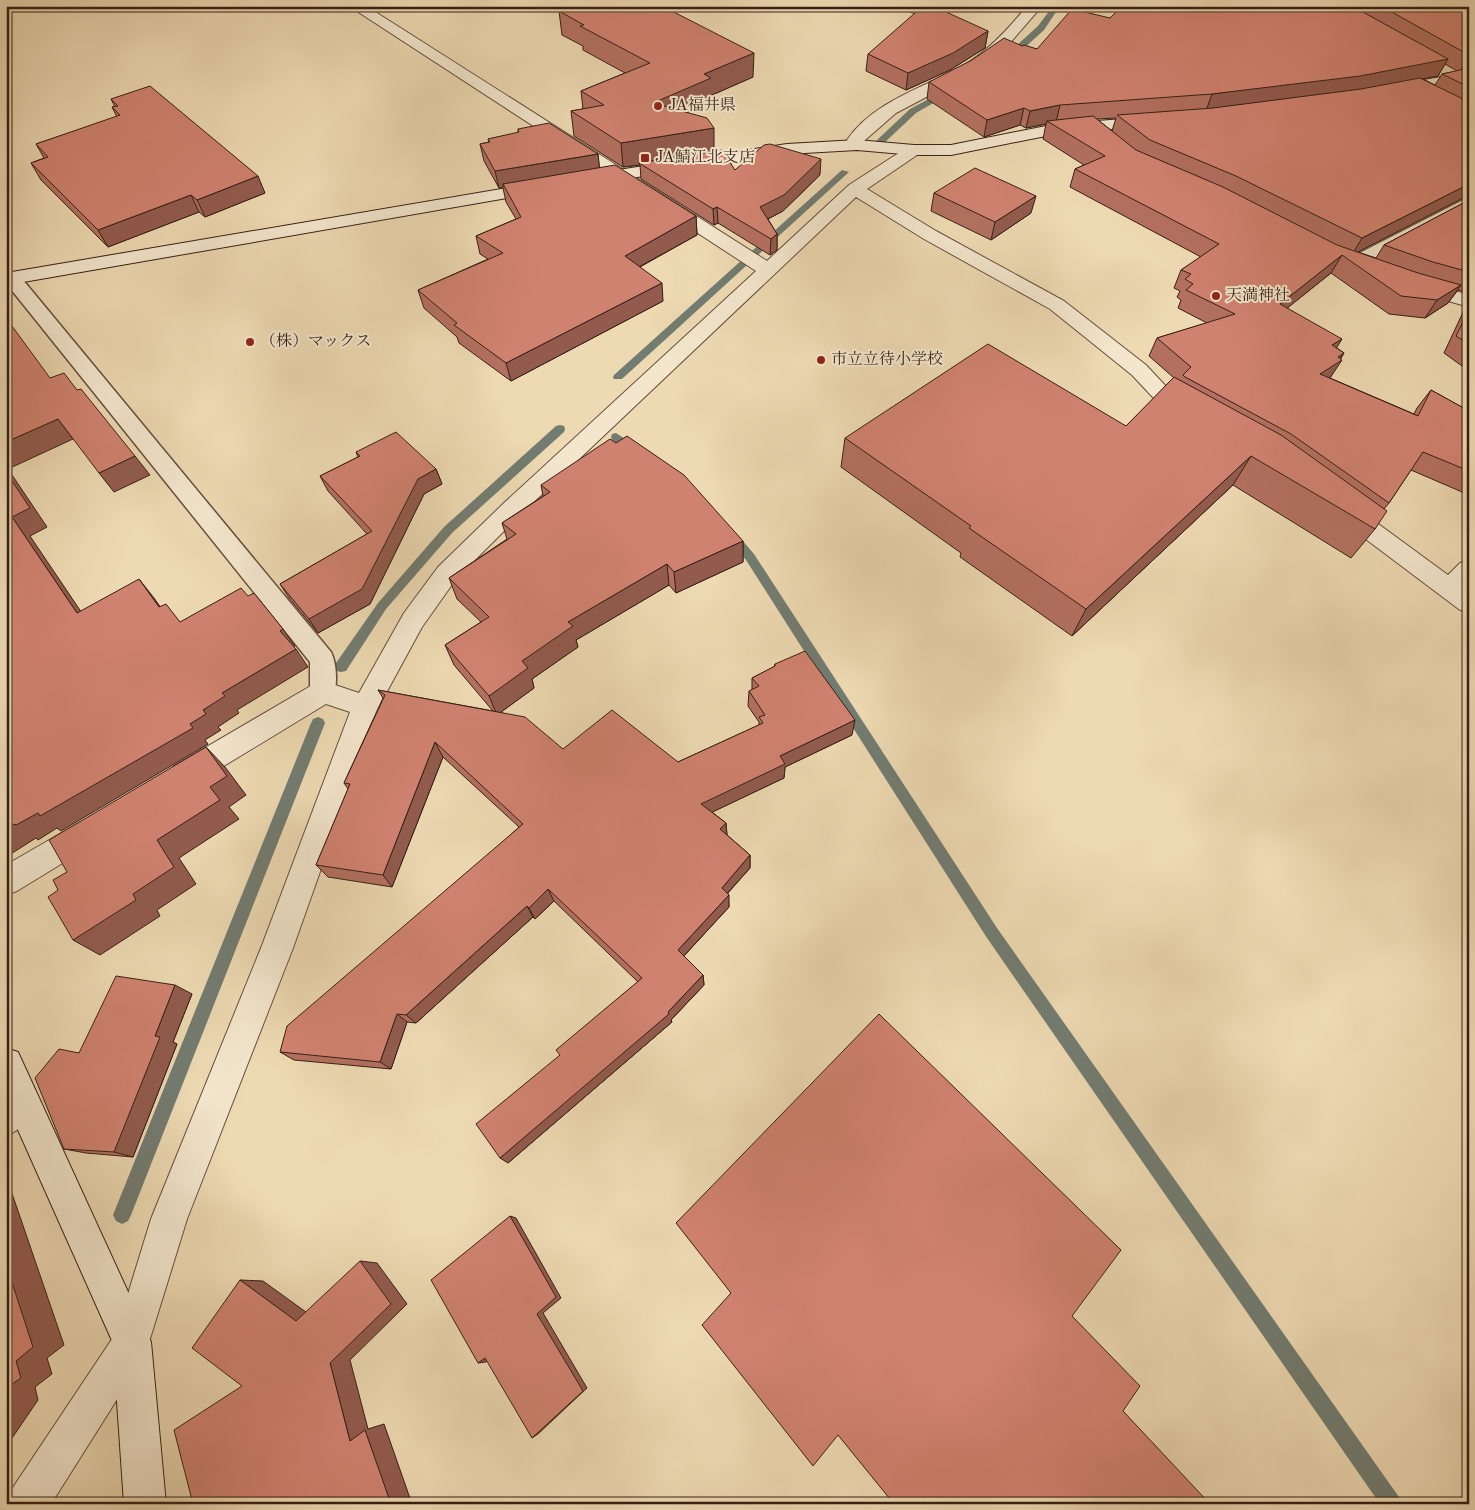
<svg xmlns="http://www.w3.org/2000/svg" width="1475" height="1510" font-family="'Old Standard TT','Noto Serif JP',serif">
  <rect width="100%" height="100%" fill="#edd9b2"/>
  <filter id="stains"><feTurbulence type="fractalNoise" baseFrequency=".004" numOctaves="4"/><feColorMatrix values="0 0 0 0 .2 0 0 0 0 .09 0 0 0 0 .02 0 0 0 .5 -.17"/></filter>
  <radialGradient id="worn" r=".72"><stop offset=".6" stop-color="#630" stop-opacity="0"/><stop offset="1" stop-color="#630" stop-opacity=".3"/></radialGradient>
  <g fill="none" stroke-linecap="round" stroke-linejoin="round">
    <!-- stream -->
    <path fill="#727c71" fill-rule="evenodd" d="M1053,6H1060L1044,30L1012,59H1006V55L1038,26Z
      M942,92L949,94L916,113L883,144H877V140L910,109Z
      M842,170L849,172L622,379H614L613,377L614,375Z
      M560,425L564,426L565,429L564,432L452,533L386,609L346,671L341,672L336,671L335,667L336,663L378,603L444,527L556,426Z
      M616,433L639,448L640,451L639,454H631L612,440L611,437L612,434Z
      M732,532L736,533L754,554L997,928L1399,1497L1402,1504H1380L987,938L746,560L728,539L726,536L728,533Z
      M318,717L323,719L325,723L131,1215L128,1221L122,1224L116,1221L113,1215L311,723L313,719Z"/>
    <defs>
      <path id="lane" d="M12,273L18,274L331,652C337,664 338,687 332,699L323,702L314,699L310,692V662L6,283V274Z"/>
      <path id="street" d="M349,6H366L767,261L849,185L908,147H920L922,150L920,153L867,189L936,231L1064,301L1146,365L1175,396L1197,408L1200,413L1197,418L1189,420L1181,418L1161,406L1132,375L1050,309L924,239L856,197L520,515L456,579L422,627L378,708L293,948L187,1219L145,1355L51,1504H7L12,1489L116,1333L151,1219L261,948L350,712L326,704L194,784L184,787L174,784L170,775L174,766L314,684L323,681L359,693L404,613L438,567L504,503L756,271Z
        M903,6H922L958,22L960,25L958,28H948L905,9Z
        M1027,6H1042L1010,43L989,61L968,75L896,113L864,141L865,145L863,148H851L847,140C875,99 929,87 969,62C992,47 1010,27 1027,6Z
        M1469,197V209L1361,267C1351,269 1330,265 1324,257L1326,253L1333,251L1352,257Z
        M1417,280L1469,295V307L1410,290L1408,286L1410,282Z
        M1343,502L1351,504L1448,575L1460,563L1469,560V584L1466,587L1469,590V612L1460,610L1335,516L1331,510L1335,504Z
        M87,820L97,824L101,833L97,842L17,891L6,895V865L77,824Z
        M22,1085L34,1090L39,1102C32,1118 22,1129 6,1136V1094L10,1090Z"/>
      <path id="secondary" d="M1469,72V81L1395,95L1390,93L1387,90L1390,87L1395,85Z
        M1151,117L1157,119L1159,122L1157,125L1056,134L951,155H914L857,150L787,154L592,184L586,183L583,179L586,175L592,174L787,144L857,140L914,145H951L1056,124Z
        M542,182L548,183L551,187L548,191L6,285V273Z
        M6,1048L18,1052L151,1342L166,1504H124L113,1343L6,1103Z"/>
    </defs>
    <!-- lane casing -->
    <use href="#lane" stroke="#644e3c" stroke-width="3"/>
    <!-- street casing -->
    <use href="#street" stroke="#644e3c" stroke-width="2"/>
    <!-- secondary casing -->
    <use href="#secondary" stroke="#371f15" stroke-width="2"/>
    <!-- lane -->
    <use href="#lane" fill="#f3e6cd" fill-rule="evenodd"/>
    <!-- street -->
    <use href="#street" fill="#f3e6cd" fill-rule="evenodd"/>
    <!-- secondary -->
    <use href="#secondary" fill="#f3e6cd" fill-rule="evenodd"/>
  </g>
  <!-- wall -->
  <path fill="#b37060" stroke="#371f15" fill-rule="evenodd" d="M1122,6H1469V195L1358,252L1376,258L1384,245L1469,200V290L1466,292L1458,290L1448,303L1425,318L1389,314L1331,273L1287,308L1337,348L1344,353L1330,378L1414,414L1417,408L1431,390L1469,411V495L1411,470L1389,503L1384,509L1375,529L1351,558L1233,485L1072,636L960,557L961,553L841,467L845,438L1126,426L1174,378L1149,356L1157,338L1207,323L1178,308L1181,300L1177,297L1180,291L1174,288L1181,270L1201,257L1070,187L1075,169L1084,165L1043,139L1046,124L1026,128L1020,125L984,137L927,99L929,82L1022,46L1037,49L1110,18ZM1445,64L1457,71L1442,74L1435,85L1423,79L1438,76ZM1116,118L1112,131L1097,119Z
    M559,11L753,77L712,95V103L689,113L714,151L735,170L820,175L783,211L768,219L777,234V250L770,255L718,223L714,225L641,179L640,165L623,167L574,136L571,111L583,109L581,91L625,73L583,50V46L562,35Z
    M988,31L985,48L950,70L906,90L866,71L868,54Z
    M111,99L265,193L205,217L199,212L108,247L41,180L31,163L44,158L36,144L117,117L112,107H115Z
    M518,129L598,154L599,167L696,216L697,235L640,267L663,301L511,381L459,343L457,337L424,308L418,290L488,259L480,254L476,236L516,219L506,202L503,188H499L484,161L480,144L489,142L488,139L518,133Z
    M934,193L1031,213L991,240L931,211Z
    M1469,303V371L1444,353L1465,308Z
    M356,452L436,469L442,484L424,494L370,604L318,633L289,598L280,584L367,534L328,491L320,476L358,457Z
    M541,485L743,541V562L676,593L669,585L576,640L578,647L532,679L534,688L501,712L563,749L678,762L759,725V722L748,706L749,691L752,690V678L774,667L775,664L852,735L785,767L784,778L712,812L726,823L727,835L750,855V868L728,893L729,907L684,956L703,975L704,985L671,1020L672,1022L508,1163L560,1055L638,982L554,901L535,919L533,917L416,1023L407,1022L391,1069L294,1060L280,1052L519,827L443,757L392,887L328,877L316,865L348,789L344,783L383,698L378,690L493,711L454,665L445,645L481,622L457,599L449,578L507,539L502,523L543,496Z
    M192,994L173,1042L177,1044L133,1157L86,1153L64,1149L79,1053Z
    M1469,1495V1504H1451L1469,1494Z"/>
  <!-- shaded-wall -->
  <path fill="#925b4e" stroke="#371f15" d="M988,31L985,48L950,70L906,90L908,73Z
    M754,53L753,77L712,95V103L655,127L653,103L704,74Z
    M1469,56V71L1460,72Z
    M1448,59L1438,76L1352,92L1206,111L1212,94Z
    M1060,105L1056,122L1047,121L1046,124L1026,128L1030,111Z
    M1024,108L1020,125L984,137L987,120Z
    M714,128V153L639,163L640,165L623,167L621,143Z
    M598,154L600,171L503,184V188H499L495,171Z
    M821,159L820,175L783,211L760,223V207Z
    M258,176L265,193L205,217L197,200Z
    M1469,184V195L1352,255L1362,238Z
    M191,195L199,212L108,247L98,230Z
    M1036,196L1031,213L991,240L995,222Z
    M717,207L718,223L714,225L713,209Z
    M696,216L697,235L626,274L625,256Z
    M777,234V250L770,255L771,239Z
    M1342,255L1331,273L1270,322L1280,304Z
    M662,283L663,301L511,381L506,363Z
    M1461,285L1448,303L1425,318L1437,300Z
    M1342,339L1331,357L1332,345Z
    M1344,353L1338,362L1342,360L1330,378L1308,392L1320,374L1338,357Z
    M58,419L73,439L8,469L47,527L30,536L94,631L77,613L12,517L6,472V442Z
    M135,456L150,475L114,492L99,473Z
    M1251,456L1233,485L1072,636L1086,609Z
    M436,469L442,484L424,494L370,604L318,633L309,619L418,479Z
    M743,541V562L676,593L674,572Z
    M667,564L669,585L576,640L578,647L532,679L534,688L497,715L489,696L522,661L568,622Z
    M139,579L154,598L174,626L159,607Z
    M283,629L295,646L292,648L280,631Z
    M296,649L308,667L237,710L239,713L218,727L221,730L205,740L208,744L61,831L57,828L38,840L36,838L6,857V829L190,724L222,693Z
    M855,720L852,735L785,767L784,778L702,817L701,804L780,756Z
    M435,742L443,757L392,887L383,875Z
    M206,747L225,767L246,795L229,807L239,819L179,858L196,884L157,910L160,916L100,955L73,940L133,894L157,840L210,787Z
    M726,823L727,836L720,829Z
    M750,855V868L722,899V888Z
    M548,889L554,901L535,919L529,908Z
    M729,895V907L680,960L678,950Z
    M527,906L533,917L416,1023L406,1015Z
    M703,975L704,985L671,1020L672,1022L508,1163L500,1158L668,1012Z
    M175,985L192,994L173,1042L177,1044L133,1157L114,1152L155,1036Z
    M397,1014L407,1022L391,1069L380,1062Z
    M6,1176L64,1345L47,1358L52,1374L35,1387L38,1400L6,1447V1388L16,1361L6,1264Z
    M510,1216L516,1218L561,1298L543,1313L587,1388L538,1434L532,1438Z
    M360,1261L377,1263L407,1304L350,1360L368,1429L384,1424L412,1504H391L350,1441L330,1363Z
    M240,1280L263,1281L317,1320L296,1321Z
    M492,1356L486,1362L478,1363L485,1358Z"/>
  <!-- building -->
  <path fill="#d08270" stroke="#371f15" d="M572,6H662L754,53L704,74L711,78L653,103L707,118L714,128L621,143L571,111L604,105L581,91L650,63L580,26L584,25L559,11Z
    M923,6H933L988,31L953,53L908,73L868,54Z
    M1122,6H1352L1448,59L1360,76L1212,94L1060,105L1030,111L1024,108L987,120L929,82L972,60L1004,38L1022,46L1024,45L1037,49L1072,9L1110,18Z
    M1381,6H1469V55Z
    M1469,68V87L1442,74Z
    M1420,78L1469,102V184L1362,238L1236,176L1150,140L1117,115L1213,108L1361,89Z
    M150,86L258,176L197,200L191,195L98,230L31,163L48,157L36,144L120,115L112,107L118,106L111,99Z
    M1093,116L1136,150L1223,187L1337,245L1418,273L1461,285L1437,300L1401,296L1342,255L1280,304L1342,339L1332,345L1344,353L1338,357L1342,360L1320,374L1418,416L1431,390L1469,411V471L1423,452L1389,503L1291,434L1185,377L1183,375L1191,367L1157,338L1235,314L1186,290L1193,284L1185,279L1191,274L1181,270L1219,244L1075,169L1105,156L1047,121Z
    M549,123L598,154L495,171L480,144L490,142L488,139L519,132L518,129Z
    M770,144L821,159L784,195L760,207L777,234L771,239L717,207L713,209L639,163L722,150L735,170L764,145Z
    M615,165L696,216L625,256L662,283L506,363L454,325L457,323L418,290L503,253L476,236L521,217L503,184Z
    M975,168L1036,196L995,222L934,193Z
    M1469,200V272L1433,262L1384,245Z
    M1469,310V344L1456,336Z
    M12,326L50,378L64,373L77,390L81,389L135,456L99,473L58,419L6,442V329Z
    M988,344L1126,426L1174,377L1281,435L1387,511L1375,529L1251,456L1086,609L969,528L971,526L845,438Z
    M396,432L436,469L418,479L362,589L309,619L280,584L372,531L320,476L360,456L356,452Z
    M627,436L684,475L743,541L674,572L667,564L568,622L573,626L522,661L528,668L489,696L445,645L489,617L449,578L516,534L502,523L550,492L541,485L610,439L616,443Z
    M6,472L30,508L12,517L77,613L139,579L159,607L166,604L180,622L241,588L248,596L254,593L283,629L280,631L296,649L222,693L225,696L203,710L206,714L190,724L193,728L40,816L38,813L16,825L15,824L6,829Z
    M805,651L855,720L780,756L785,764L701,804L726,823L720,829L750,855L722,888L729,895L678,950L703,975L668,1012L669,1014L500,1158L476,1124L560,1055L556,1050L642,978L548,889L529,908L527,906L406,1015L397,1014L380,1062L280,1052L287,1026L523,824L435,742L383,875L316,865L350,784L344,783L385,695L378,690L525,717L563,749L612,710L678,762L763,723L759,717L765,715L749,691L759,686L752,678L775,666V664Z
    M206,747L227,776L210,787L220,800L157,840L174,867L133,894L136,900L73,940L48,897L58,890L53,880L67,872L49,840Z
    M116,976L175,985L155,1036L160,1037L114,1152L64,1149L35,1078L59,1049L79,1053Z
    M879,1014L1121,1250L1072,1316L1140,1386L1123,1411L1210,1504H931L925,1497L920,1504H894L838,1435L813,1466L702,1325L731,1293L676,1223Z
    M510,1216L556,1297L537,1314L583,1391L532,1438L485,1358L478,1363L431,1280Z
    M360,1261L391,1304L330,1363L350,1441L365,1430L391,1504H193L174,1430L242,1386L192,1348L240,1280L296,1321Z
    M6,1264L33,1347L16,1361L21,1378L6,1388Z"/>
  <!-- markers -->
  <g fill="#8f2418" stroke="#f3e6cd" stroke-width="2">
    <circle cx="658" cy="106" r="5"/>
    <rect x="640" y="153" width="10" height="10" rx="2.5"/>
    <circle cx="1216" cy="296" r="5"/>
    <circle cx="250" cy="342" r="5"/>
    <circle cx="821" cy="360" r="5"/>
  </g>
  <g text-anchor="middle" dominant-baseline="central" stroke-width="4" stroke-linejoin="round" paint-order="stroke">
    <!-- far-poi labels -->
    <g font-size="16" fill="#371f15" stroke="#f3e6cd" text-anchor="start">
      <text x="668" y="106">JA福井県</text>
      <text x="655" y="158">JA鯖江北支店</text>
      <text x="1226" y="296">天満神社</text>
      <text x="260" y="342">（株）マックス</text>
      <text x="831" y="360">市立立待小学校</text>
    </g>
  </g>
  <!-- margin -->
  <rect width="1475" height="1510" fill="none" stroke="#edd9b2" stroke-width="25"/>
  <rect x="8" y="8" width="1460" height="1495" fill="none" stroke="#371f15" stroke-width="2.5"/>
  <rect x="12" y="12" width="1450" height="1485" fill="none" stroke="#371f15"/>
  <rect width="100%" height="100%" filter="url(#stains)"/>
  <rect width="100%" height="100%" fill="url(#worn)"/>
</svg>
